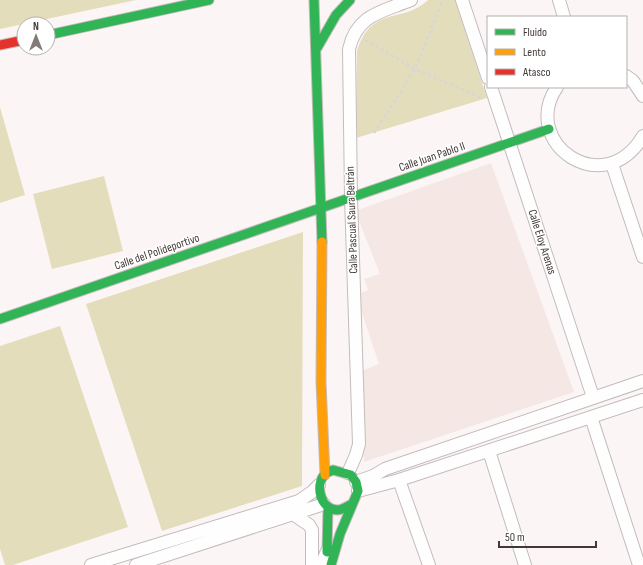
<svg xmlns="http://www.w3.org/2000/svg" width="643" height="565" font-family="'Sofia Sans Condensed',sans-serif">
  <rect width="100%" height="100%" fill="#fbf6f5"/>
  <!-- built -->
  <path fill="#f4e7e4" d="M491,163L574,392L364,462L359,372L379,364L356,295L368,290L364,279L380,274L355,211Z"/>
  <!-- green -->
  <path fill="#e4ddbc" d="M0,0H136L0,29Z
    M428,0H455L487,98L356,138L357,51C372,4 401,25 428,0Z
    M0,107L25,195L0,203Z
    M104,176L123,251L52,269L33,194Z
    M303,232L302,486L162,531L86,304Z
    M60,326L128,527L13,565H5L0,549V346Z"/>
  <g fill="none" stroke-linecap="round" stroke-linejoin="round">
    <defs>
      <path id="street" d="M462,0L488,78
        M559,0L564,17
        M626,76L633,81L643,96
        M491,87L593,397
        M557,87C519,143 604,202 643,136
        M612,164L643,257
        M591,417L639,565
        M489,451L525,565
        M348,473L356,455L359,444L351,197L349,49C357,14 382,12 411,0
        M399,480L429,565
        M356,482L373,476L385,469L643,381
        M358,491L399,480L643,400
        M293,514L309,525L312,530V565
        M91,565L299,501L312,492L319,485
        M136,565L324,504
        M321,565L327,551"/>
      <path id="fast" d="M314,0L322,242
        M48,35L209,0
        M317,48L336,15L350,0
        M0,319L549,129
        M327,552L328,507
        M331,565L340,534L358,491L356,482L351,475L333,470C331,471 327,472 325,474C314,486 321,510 338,510C342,510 348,506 352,504"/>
      <path id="slow" d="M322,242L321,382L325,475"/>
      <path id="jam" d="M0,45L24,40"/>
    </defs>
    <!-- street casing -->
    <use href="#street" stroke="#c3bcbb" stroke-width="14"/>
    <!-- fast casing -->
    <use href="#fast" stroke="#c3bcbb" stroke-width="11"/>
    <!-- slow casing -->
    <use href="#slow" stroke="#c3bcbb" stroke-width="11"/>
    <!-- jam casing -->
    <use href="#jam" stroke="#c3bcbb" stroke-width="11"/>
    <!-- path -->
    <path stroke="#d7d6d6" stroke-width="2.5" stroke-dasharray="3 3" stroke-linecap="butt" d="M365,40L415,69L482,98
      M374,133L415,69L443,0"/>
    <!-- street -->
    <use href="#street" stroke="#fefefe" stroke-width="12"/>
    <!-- fast -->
    <use href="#fast" stroke="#30b455" stroke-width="9"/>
    <!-- slow -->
    <use href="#slow" stroke="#ff9f0a" stroke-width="9"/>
    <!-- jam -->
    <use href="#jam" stroke="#e5322d" stroke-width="9"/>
  </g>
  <g text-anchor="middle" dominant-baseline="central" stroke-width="3" stroke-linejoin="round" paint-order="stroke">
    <!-- street labels -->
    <g font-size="12" fill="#423936" stroke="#fff">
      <text transform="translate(432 157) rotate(-19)">Calle Juan Pablo II</text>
      <text transform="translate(352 220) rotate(-92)">Calle Pascual Saura Beltrán</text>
      <text transform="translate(542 242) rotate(72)">Calle Eloy Arenas</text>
      <text transform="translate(157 252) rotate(-19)">Calle del Polideportivo</text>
    </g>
  </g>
  <!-- legend -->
  <rect x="487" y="16" width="140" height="72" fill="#ffffff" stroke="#b3b0af"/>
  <rect x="495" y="29" width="20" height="6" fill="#30b455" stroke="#b3b0af"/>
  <text x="523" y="36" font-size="12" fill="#423936">Fluido</text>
  <rect x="495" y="49" width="20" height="6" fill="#ff9f0a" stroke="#b3b0af"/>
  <text x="523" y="56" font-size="12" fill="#423936">Lento</text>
  <rect x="495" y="69" width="20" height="6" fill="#e5322d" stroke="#b3b0af"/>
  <text x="523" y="76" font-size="12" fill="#423936">Atasco</text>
  <!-- north arrow -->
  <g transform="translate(36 36)"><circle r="19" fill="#ffffff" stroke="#b3b0af"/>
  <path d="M0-3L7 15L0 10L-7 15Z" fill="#837b79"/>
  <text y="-6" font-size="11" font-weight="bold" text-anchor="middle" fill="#423936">N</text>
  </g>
  <!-- scale -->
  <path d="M499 541v6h97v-6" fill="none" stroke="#423936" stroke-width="2"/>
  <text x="505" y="541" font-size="12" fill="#423936" stroke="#ffffff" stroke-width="3" paint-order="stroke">50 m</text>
</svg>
